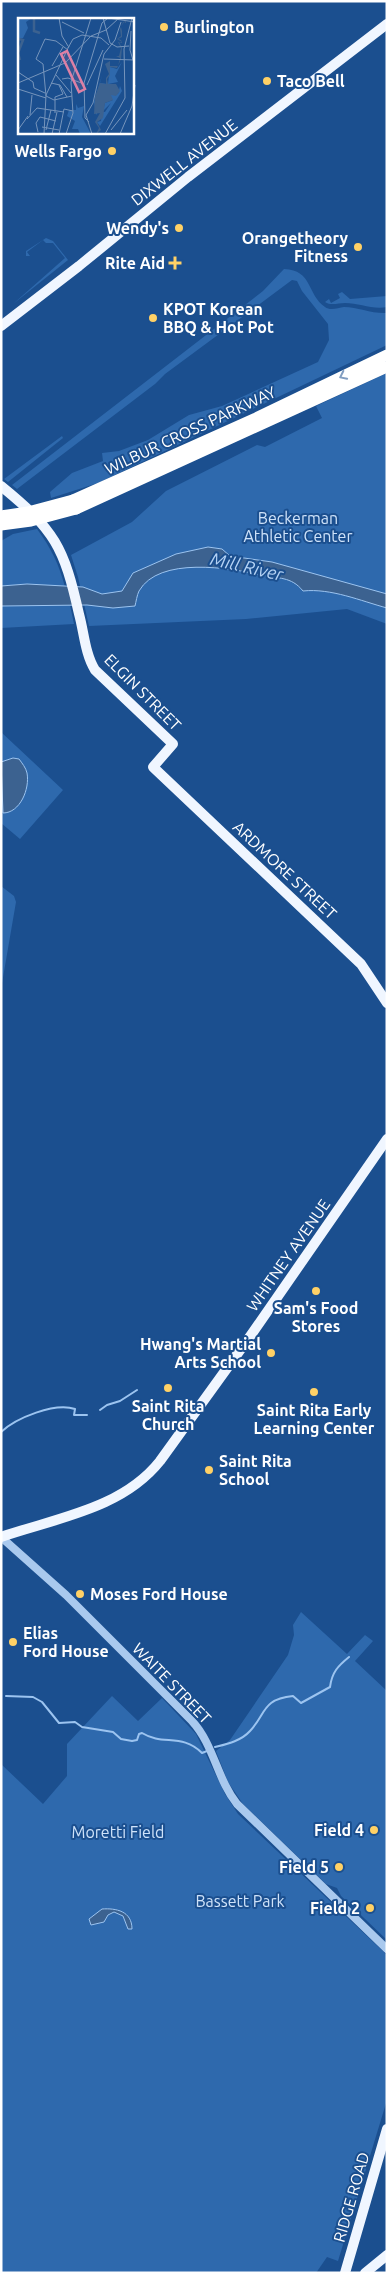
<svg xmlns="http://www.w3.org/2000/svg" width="388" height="2274" font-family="Ubuntu,sans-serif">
  <rect width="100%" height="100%" fill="#1b4f8f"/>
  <!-- green -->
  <path fill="#2e69ad" d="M46,238L53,241L68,260L13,304L65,258L53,243H46L43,240L27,252L30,256H26V251Z
    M284,269C313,270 307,295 325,307C330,311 338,308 344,307C358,307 372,314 387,313V345L98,483L51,498L50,492L72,473L103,461L102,453L119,451L148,440L189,415L222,406L318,362L329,340L328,324L302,291L297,281L292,280L165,374L155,384L17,489L12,485L263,291Z
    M342,292L350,299L387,296V307C373,310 359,303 345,303C338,303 331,306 325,302L329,299L331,303L340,298L338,294Z
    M387,373V624L347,609L246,619L89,626L78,577L71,555L132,522L166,491L257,445L265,447L322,418L316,406Z
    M62,436L63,438L8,482L4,479Z
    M37,529C51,548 59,564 65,587L27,584L1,586V541L13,534Z
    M70,605L74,624L1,628V606Z
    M1,732L63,790L20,839L1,823Z
    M1,886L14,896L16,902L1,989Z
    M301,1612L347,1654L365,1635L373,1641L355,1661L387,1691V1940L341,1896L337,1888L326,1884L243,1804L228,1782L216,1751L230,1740L288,1655L294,1635L293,1625Z
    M112,1696L138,1721L162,1698L196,1734L225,1794L238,1814L387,1955V2100L338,2261L327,2257L316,2273H1V1764L43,1804L67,1776V1744Z"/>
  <!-- water -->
  <path fill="#3c6290" stroke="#9cc4f0" d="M208,547L222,549L230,556L272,562L387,594V608C361,601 331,588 303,591C291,576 278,579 262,575C230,568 159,556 139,591C137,595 136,602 135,606L113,608L87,605L1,606V586L27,584L83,587L102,594L122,591L133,573L176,554Z
    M13,758L19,759C22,763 26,768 27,773C30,789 20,813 3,813L1,762Z
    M102,1909C116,1908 132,1911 132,1929H128L123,1916L114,1912L108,1915L104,1922L91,1925L89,1919Z"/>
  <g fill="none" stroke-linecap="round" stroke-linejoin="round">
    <!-- stream -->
    <path stroke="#9cc4f0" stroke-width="2" d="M100,1410L107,1405L120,1401L137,1390
      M1,1432C16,1418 55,1402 75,1409L74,1415H87
      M6,1696L33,1697L42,1702L59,1723L75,1722L82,1727L113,1732L121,1739L132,1741L137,1740L139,1734L142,1733C163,1746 182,1733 202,1753L207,1751
      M215,1747C227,1744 241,1741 250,1731C266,1714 262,1699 293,1696L301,1703L330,1687C332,1672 338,1666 349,1657"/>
    <!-- minor -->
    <path stroke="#a9c9ee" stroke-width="8" d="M1,1537L66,1595L192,1721C214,1745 217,1779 237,1804L387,1949"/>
    <!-- major -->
    <path stroke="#f0f6ff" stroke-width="10" d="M1,326L79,266L188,177L387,24
      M1,486C55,530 64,547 79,614C84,632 85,654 95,670L173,744L153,767L361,964L387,1003
      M1,1537C56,1518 122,1509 160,1461L251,1335L387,1139
      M345,2273L387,2129
      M365,2273L387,2255"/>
    <!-- highway -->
    <path stroke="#fff" stroke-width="11" d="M73,500L256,418L387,355
      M76,509L387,367"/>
    <!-- highway-bridge -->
    <path stroke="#fff" stroke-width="11" d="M1,516L28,512L73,500
      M1,525L31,521L76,509"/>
  </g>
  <!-- one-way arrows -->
  <defs><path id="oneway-chevron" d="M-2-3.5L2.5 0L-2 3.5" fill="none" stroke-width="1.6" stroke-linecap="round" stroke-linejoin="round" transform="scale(1.25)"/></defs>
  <use stroke="#829ec1" href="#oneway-chevron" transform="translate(343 376) rotate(154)"/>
  <!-- markers -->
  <g fill="#ffd166" stroke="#1b4f8f" stroke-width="2">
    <circle cx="164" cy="27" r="5"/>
    <circle cx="267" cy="81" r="5"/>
    <circle cx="112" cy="151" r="5"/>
    <circle cx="179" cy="228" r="5"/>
    <circle cx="358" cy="247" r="5"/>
    <path d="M172.5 255.5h5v5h5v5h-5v5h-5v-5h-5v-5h5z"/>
    <circle cx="153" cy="318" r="5"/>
    <circle cx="316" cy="1291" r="5"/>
    <circle cx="271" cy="1353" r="5"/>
    <circle cx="168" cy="1388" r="5"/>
    <circle cx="314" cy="1392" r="5"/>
    <circle cx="209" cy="1470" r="5"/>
    <circle cx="80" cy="1594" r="5"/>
    <circle cx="13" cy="1642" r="5"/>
    <circle cx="374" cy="1830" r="5"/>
    <circle cx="339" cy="1867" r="5"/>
    <circle cx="370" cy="1908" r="5"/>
  </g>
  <g text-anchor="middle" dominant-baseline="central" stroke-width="4" stroke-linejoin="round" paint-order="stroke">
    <!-- poi labels -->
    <g font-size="16" font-weight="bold" fill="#fff" stroke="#1b4f8f" text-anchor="end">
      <text x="174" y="27" text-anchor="start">Burlington</text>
      <text x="277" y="81" text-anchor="start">Taco Bell</text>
      <text x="102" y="151">Wells Fargo</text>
      <text x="169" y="228">Wendy's</text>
      <text x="348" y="238">Orangetheory<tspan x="348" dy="18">Fitness</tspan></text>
      <text x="165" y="263">Rite Aid</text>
      <text x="163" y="309" text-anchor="start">KPOT Korean<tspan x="163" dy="18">BBQ &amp; Hot Pot</tspan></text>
      <text x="316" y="1308" text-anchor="middle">Sam's Food<tspan x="316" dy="18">Stores</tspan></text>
      <text x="261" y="1344">Hwang's Martial<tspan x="261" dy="18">Arts School</tspan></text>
      <text x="168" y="1406" text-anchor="middle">Saint Rita<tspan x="168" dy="18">Church</tspan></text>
      <text x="314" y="1410" text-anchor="middle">Saint Rita Early<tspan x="314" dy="18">Learning Center</tspan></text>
      <text x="219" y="1461" text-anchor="start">Saint Rita<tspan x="219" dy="18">School</tspan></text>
      <text x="90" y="1594" text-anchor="start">Moses Ford House</text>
      <text x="23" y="1633" text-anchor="start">Elias<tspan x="23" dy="18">Ford House</tspan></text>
      <text x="364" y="1830">Field 4</text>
      <text x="329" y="1867">Field 5</text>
      <text x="360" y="1908">Field 2</text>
    </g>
    <!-- street labels -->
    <g font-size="16" fill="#fff" stroke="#1b4f8f">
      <text transform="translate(184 162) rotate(-38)">DIXWELL AVENUE</text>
      <text transform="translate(190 430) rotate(-25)">WILBUR CROSS PARKWAY</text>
      <text transform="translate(143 692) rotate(45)">ELGIN STREET</text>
      <text transform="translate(285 870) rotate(43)">ARDMORE STREET</text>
      <text transform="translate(288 1255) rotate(-55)">WHITNEY AVENUE</text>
      <text transform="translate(172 1683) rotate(46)">WAITE STREET</text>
      <text transform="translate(351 2197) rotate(-74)">RIDGE ROAD</text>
    </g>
    <!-- park labels -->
    <g font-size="16" fill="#cfe3fa" stroke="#1b4f8f">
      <text x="298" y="518">Beckerman<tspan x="298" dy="18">Athletic Center</tspan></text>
      <text x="118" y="1832">Moretti Field</text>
      <text x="240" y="1901">Bassett Park</text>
    </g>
    <!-- water labels -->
    <g font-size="18" font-style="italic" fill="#b5d3f5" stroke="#1b4f8f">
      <text transform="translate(247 566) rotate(13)">Mill River</text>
    </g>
  </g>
  <!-- overview -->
  <g transform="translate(18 18)">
    <rect width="116" height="116" fill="#1b4f8f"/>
    <path d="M14,0L8,4L10,10L5,20L1,21L0,1ZM104,44L97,58L100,64L90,66L92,49L99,51ZM84,57L82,65L98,67L101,73L92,75L78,97L76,84ZM102,68L104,73L82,108L79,104L83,103L84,94H87L93,85L85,93L87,85L95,82L91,81L93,77L100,76ZM58,86L60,90L66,88L64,99L73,116H62L60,111H54L57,103L49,98L51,92H58Z" fill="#2e69ad"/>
    <path d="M108,3V5L106,4L103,9L104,13V19L100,21L103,22L104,24V25L101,24L104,30L103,41L99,50L92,49V57L89,61L90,66H98L102,73L98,78L93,77L95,82L87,85L85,100L79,104L83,112L78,116L81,110L77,104L82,95L76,96L77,79L82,65L88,66V60L91,56L87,46L92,43V48H100L102,40L98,38H101L103,30L100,24H104L99,21L103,18L102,11L104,7L105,4Z" fill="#3c6290"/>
    <path fill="none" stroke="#3c6290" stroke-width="2.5" d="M16,1V13L22,15M1,21L5,22L0,35L2,42"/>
    <path fill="none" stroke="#7695bc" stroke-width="1" d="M41,0L44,18L50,28M85,0L92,25L99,29L111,28M44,4L66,15M113,13L112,32L115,42M50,30L55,21L64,17L83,20L91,27M86,41L117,42M25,46L18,41L27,21L38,23L50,32M25,46L28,78L36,82L54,78M34,48L45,29M0,54L15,64L16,70L27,75M38,57L53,75M44,61L50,60L66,66M0,65L47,45L73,18L88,12L101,0M33,65L42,67L49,79M69,67L85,32M0,71L28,80M37,95V79L45,76L41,67M12,97L14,77M9,101L19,90L46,94M71,104L67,100L66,65L84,5L90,0L117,4M24,109L41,112M0,112L10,98M28,112L33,92M93,112L109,92M20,114L18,105L22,99L38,103M26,116L28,77L51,28M34,116L39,94M41,116L46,91L55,93M48,116L55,95L53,64L73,0M74,116L68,97L75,85L86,36L97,22L103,4M87,116L107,80L106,31L114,0M102,116L114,88L117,67"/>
    <path fill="#dd80a5" fill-opacity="0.15" stroke="#dd80a5" stroke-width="2.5" d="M49,33L67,71L61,74L43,36Z"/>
    <rect width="116" height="116" fill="none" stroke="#fff" stroke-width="2.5"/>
  </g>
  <!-- border -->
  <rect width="388" height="2274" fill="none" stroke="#ffffff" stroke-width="5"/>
</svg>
